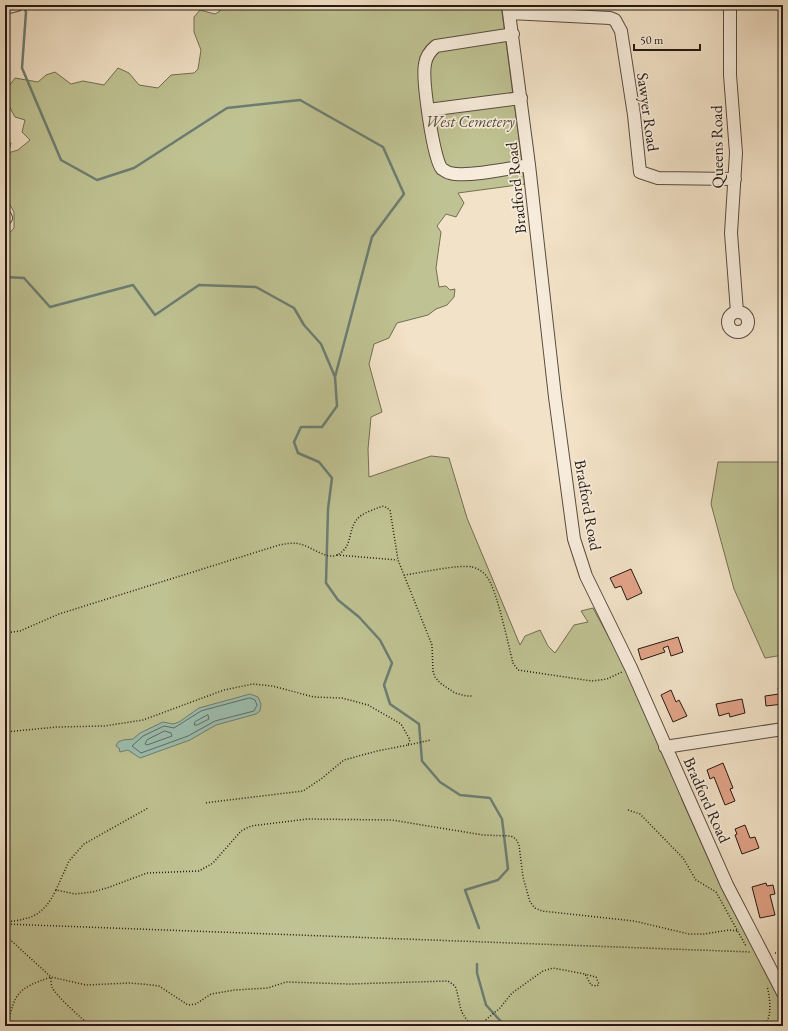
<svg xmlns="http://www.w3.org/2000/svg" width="788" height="1031" font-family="'EB Garamond',serif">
  <rect width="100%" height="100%" fill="#f2e2c7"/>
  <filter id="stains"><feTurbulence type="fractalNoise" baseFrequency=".005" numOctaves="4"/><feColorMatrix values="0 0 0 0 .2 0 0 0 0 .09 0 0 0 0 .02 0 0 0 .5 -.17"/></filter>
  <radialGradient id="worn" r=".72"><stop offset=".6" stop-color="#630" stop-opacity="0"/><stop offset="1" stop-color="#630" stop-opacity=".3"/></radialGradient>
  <!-- green -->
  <path fill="#bfc292" stroke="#726e53" d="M216,5H501L525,184L458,193L464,203L456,217L446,214L437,226L441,232L436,268L439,287L446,286L450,290L455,289L454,297L447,305L436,309L428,315L397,323L389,338L374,344L369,364L382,412L371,417L368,449L369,477L431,456L449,458L467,518L520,645L525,636L540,630L548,646L555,653L574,625L588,622L581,611L593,608L631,678L675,775L682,800L720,885L767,975L783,999V1026H5V238L14,228V212L5,196V145L11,143L8,153L18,150L30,140L22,132L25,120L15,117L9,106L5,104V86H9L15,78L38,82L46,75L55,72L71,84L83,81L104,85L118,68L129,73L139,85L158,88L171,75L194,73L198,69L201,50L194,32V17L200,10L215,14L220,11Z
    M718,462H783V655L765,658L734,589L711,504Z"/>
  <!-- water -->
  <path fill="#9cbfb0" stroke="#6c7d72" d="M250,694L258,697L261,704L260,711L256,714L216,725L190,740L140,758L128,750L120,752L119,748L116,746L118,742L123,740L133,739L140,733L163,722L173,724L179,722L199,708Z"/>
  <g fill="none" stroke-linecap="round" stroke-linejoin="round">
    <!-- shore -->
    <path stroke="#606c62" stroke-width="1" d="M250,698L255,700L257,705L254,711L215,721L188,736L141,753L132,746L143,736L164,726L174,728L201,711Z
      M208,715L209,719L197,725H194L195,722Z
      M165,731L171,733L172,736L147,745L145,744L147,740Z"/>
    <!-- stream -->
    <path stroke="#6c7d72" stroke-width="2.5" d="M23,5L26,12L22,68L61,160L97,180L134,168L227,108L300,100L383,147L404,194L372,237L335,377
      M5,277L24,278L50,307L133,285L155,315L199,285L256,287L294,308L304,325L321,344L335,377L337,406L322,427H301L294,442L298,453L319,462L332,478L328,509L326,583L338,600L359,617L380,640L392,663L384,685L390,704L419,724L422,761L440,782L460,795L490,798L502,819L508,869L498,880L465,890L479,928
      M477,964V973L486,1005L505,1026"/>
  </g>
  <!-- building -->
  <path fill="#e2a388" stroke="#241a14" d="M631,569L642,593L627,600L621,586L615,588L610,578Z
    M678,637L683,652L671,656L668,646L663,648L665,652L641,660L638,649Z
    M783,687V704L766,706L765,696L779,694L778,688Z
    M671,690L676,702L679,700L687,716L673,722L661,695Z
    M742,699L745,713L730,717L729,713L719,716L716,704Z
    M723,763L733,788L730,789L735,801L725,805L714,777L710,779L707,770Z
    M745,825L750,838L755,837L759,848L742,854L735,835L737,834L735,829Z
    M766,883L767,886L773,885L775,894L770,895L775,915L760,918L752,887Z"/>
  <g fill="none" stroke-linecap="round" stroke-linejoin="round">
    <defs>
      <path id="minor" d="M508,5L529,165L555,397L574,539L586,576L631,668L727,885L783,993
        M730,5V75L736,153L731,233L737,312
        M5,8L17,5
        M510,13L610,18L615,20L621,31L634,115L640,172L658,178L735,179
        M513,34L436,46C430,51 426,56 425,64C422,78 433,159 442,169C444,170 448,173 450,173C467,178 511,168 529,165
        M428,110L521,98
        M5,216L6,218
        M728 322a10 10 0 1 1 20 0a10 10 0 1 1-20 0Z
        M665,747L783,729"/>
    </defs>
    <!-- minor casing -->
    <use href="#minor" stroke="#584c41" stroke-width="14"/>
    <!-- path -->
    <path stroke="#241a14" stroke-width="1.5" stroke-dasharray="1 2" stroke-linecap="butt" d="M337,555L397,560
      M404,575C420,573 459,564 472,567C477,568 484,572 487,577C497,590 508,644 513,663L518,670L592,681L607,679L622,672
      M5,633L20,631L59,614L279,545C286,544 292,542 300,544C310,546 327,560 337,555C358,545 342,521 370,511C375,509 379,507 384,506L390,510L398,560L432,645L433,671L435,677L440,683L455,693L466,696H472
      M5,732L57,727L104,726L143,720L224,690L253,684L272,686L314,697L342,698L368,705L401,724L410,740L408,745L377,751L344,760L321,779L303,791L204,803
      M408,745L431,740
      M628,810L640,814L683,858L696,880L716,892L746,946
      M56,890L69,861L84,844L148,808
      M5,922C32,919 43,916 56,890L75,894L92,892L107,888L147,873L199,871L213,863L241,831L251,826L307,819L392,820L483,835L511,836L516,839L519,845L523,877L530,902L535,908L542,911L634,921L689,934H704L729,930L737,931
      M5,924L751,952
      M5,935L51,977L86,985L129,983L152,985L159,986L188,1005L196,1004L211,994L235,990L268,988L286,982L350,984L448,981L455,986C462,1004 456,1010 472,1025
      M775,953H783
      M8,1026C14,992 19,988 51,977C51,980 51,984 52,987C55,995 83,1020 91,1026
      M463,1026L482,1023L500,1008L512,993L543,971L553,968L585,974L591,985L597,986L599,984L596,977L585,974
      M763,1026C773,1019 770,997 767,986"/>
    <!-- minor -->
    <use href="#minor" stroke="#f7ecdb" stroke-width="12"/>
  </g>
  <g text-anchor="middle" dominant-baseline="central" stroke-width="3.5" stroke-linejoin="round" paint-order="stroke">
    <!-- street labels -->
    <g font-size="16" fill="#241a14" stroke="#f7ecdb">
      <text transform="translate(648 112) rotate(82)">Sawyer Road</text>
      <text transform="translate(717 147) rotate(-91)">Queens Road</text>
      <text transform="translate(516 188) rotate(-96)">Bradford Road</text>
      <text transform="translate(588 505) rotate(80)">Bradford Road</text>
      <text transform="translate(707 800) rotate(66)">Bradford Road</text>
    </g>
    <!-- park labels -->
    <g font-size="16" font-style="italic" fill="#524c3a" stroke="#f7ecdb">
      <text x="470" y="121">West Cemetery</text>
    </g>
  </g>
  <!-- margin -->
  <rect width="788" height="1031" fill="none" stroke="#f2e2c7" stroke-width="20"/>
  <rect x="6" y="6" width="776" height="1019" fill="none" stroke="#241a14" stroke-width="2"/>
  <rect x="10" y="10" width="768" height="1011" fill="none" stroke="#241a14"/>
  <!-- scale -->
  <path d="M634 44v6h66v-6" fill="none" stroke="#241a14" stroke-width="2"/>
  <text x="640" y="44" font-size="12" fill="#241a14" stroke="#f7ecdb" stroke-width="3" paint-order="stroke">50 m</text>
  <rect width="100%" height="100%" filter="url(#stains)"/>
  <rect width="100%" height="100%" fill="url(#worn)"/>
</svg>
